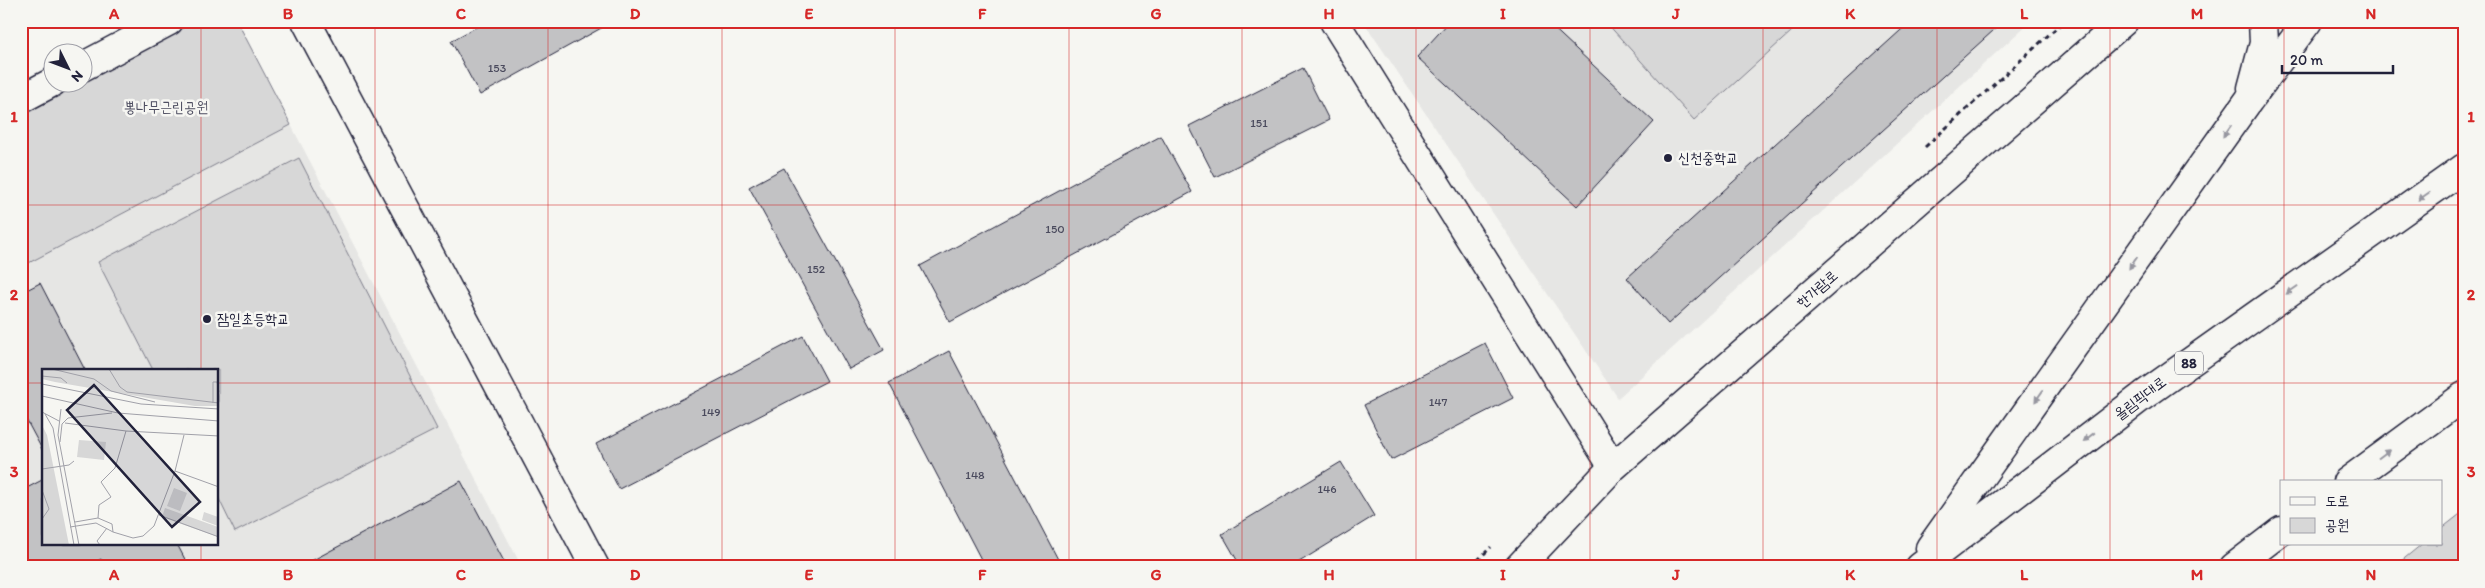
<svg xmlns="http://www.w3.org/2000/svg" width="2485" height="588" font-family="Itim,'Poor Story',sans-serif">
  <rect width="100%" height="100%" fill="#f6f6f2"/>
  <filter id="ink" filterUnits="userSpaceOnUse"><feTurbulence type="fractalNoise" baseFrequency=".02" numOctaves="2"/><feDisplacementMap in="SourceGraphic" scale="10" xChannelSelector="R" yChannelSelector="G"/><feConvolveMatrix kernelMatrix="1 2 1 2 8 2 1 2 1" color-interpolation-filters="sRGB"/></filter>
  <g filter="url(#ink)">
    <!-- built -->
    <path fill="#e6e6e4" fill-rule="evenodd" d="M1363,21H2031L1618,398Z
      M291,125L522,567H21V267ZM44,370H218V544H44Z"/>
    <!-- green -->
    <path fill="#d7d7d7" stroke="#7c7c89" d="M169,21H237L291,125L21,267V99L53,83L82,82L83,67Z
      M1605,21H1803L1694,120Z
      M299,158L437,429L235,532L218,497V370H153L98,262Z
      M2464,511V567H2394L2422,544H2441V529Z"/>
    <!-- building -->
    <path fill="#c2c2c4" stroke="#22223b" d="M487,21H614L480,95L451,41Z
      M1450,21H1546L1654,122L1577,206L1417,57Z
      M1911,21H2004L1668,324L1627,278Z
      M1303,68L1329,120L1215,177L1189,126Z
      M1161,136L1192,192L950,322L920,266Z
      M784,168L884,350L849,369L749,187Z
      M40,283L85,370H44V453L21,410V293Z
      M803,336L827,381L619,489L596,444Z
      M1485,343L1513,398L1391,460L1364,405Z
      M949,351L1062,567H985L889,383Z
      M1341,462L1374,516L1291,567H1241L1222,534Z
      M44,479V544H177L189,567H104L101,559L87,567H21V491Z
      M461,481L507,567H300Z"/>
    <g fill="none" stroke-linecap="round" stroke-linejoin="round">
      <defs>
        <path id="minor" d="M306,21L595,567
          M1334,21L1613,467
          M82,67L169,21
          M21,99L53,82
          M1519,567L1613,467L2124,21"/>
        <path id="highway" d="M2252,88L2264,43L2263,21
          M2347,482L2464,396
          M1930,548L2249,100L2308,21
          M1920,567L2144,395L2464,168
          M2234,567L2281,531"/>
      </defs>
      <!-- minor casing -->
      <use href="#minor" stroke="#22223b" stroke-width="31"/>
      <!-- highway casing -->
      <use href="#highway" stroke="#22223b" stroke-width="31"/>
      <!-- path -->
      <path stroke="#22223b" stroke-width="3" stroke-dasharray="5 4" stroke-linecap="butt" d="M1925,147L2064,21
        M1471,567L1491,547"/>
      <!-- minor -->
      <use href="#minor" stroke="#f6f6f2" stroke-width="28"/>
      <!-- highway -->
      <use href="#highway" stroke="#f6f6f2" stroke-width="28"/>
    </g>
    <!-- one-way arrows -->
    <defs><path id="oneway-solid" d="M-6-.8H1V-3.2L6.5 0L1 3.2V.8H-6Z" transform="scale(1.25)"/></defs>
    <g fill="#9797a0">
      <use href="#oneway-solid" transform="translate(2227 131) rotate(125)"/>
      <use href="#oneway-solid" transform="translate(2424 196) rotate(145)"/>
      <use href="#oneway-solid" transform="translate(2133 263) rotate(125)"/>
      <use href="#oneway-solid" transform="translate(2292 290) rotate(145)"/>
      <use href="#oneway-solid" transform="translate(2039 396) rotate(125)"/>
      <use href="#oneway-solid" transform="translate(2089 437) rotate(142)"/>
      <use href="#oneway-solid" transform="translate(2384 454) rotate(-37)"/>
    </g>
  </g>
  <!-- grid -->
  <path fill="none" stroke="#d62828" stroke-width="1" stroke-opacity="0.55" d="M201,21V370M375,21V567M548,21V567M722,21V567M895,21V567M1069,21V567M1242,21V567M1416,21V567M1590,21V567M1763,21V567M1937,21V567M2110,21V567M2284,21V482M21,205H2464M21,383H44M218,383H2464M201,544V567M2284,544V567"/>
  <!-- markers -->
  <g fill="#22223b" stroke="#f6f6f2" stroke-width="2">
    <circle cx="1668" cy="158" r="5"/>
    <circle cx="207" cy="319" r="5"/>
  </g>
  <g text-anchor="middle" dominant-baseline="central" stroke-width="5" stroke-linejoin="round" paint-order="stroke">
    <!-- number labels -->
    <g font-size="12" fill="#4a4a5d">
      <text x="497" y="68">153</text>
      <text x="1259" y="123">151</text>
      <text x="1055" y="229">150</text>
      <text x="816" y="269">152</text>
      <text x="1438" y="402">147</text>
      <text x="711" y="412">149</text>
      <text x="975" y="475">148</text>
      <text x="1327" y="489">146</text>
    </g>
    <!-- shield labels -->
    <rect fill="#f6f6f2" stroke="#626272" stroke-width="1" x="2175" y="351.5" width="28" height="23" rx="4"/>
    <g font-size="14" font-weight="bold" fill="#22223b">
      <text x="2189" y="363">88</text>
    </g>
    <!-- park labels -->
    <g font-size="15" fill="#4f4f62" stroke="#f6f6f2">
      <text x="166" y="107">뽕나무근린공원</text>
    </g>
    <!-- poi labels -->
    <g font-size="15" fill="#22223b" stroke="#f6f6f2" text-anchor="start">
      <text x="1678" y="158">신천중학교</text>
      <text x="217" y="319">잠일초등학교</text>
    </g>
    <!-- street labels -->
    <g font-size="15" fill="#22223b" stroke="#f6f6f2">
      <text transform="translate(1817 289) rotate(-41)">한가람로</text>
      <text transform="translate(2140 398) rotate(-37)">올림픽대로</text>
    </g>
  </g>
  <!-- overview -->
  <g transform="translate(42 369)">
    <rect width="176" height="176" fill="#f6f6f2"/>
    <path d="M0,0H176V37H153L13,13L0,10ZM0,56L5,66L27,176H0ZM37,71L64,73L62,91L35,88ZM132,119L145,124L138,142L125,137ZM123,139L176,158V168L120,148ZM162,143L176,148V157L160,151Z" fill="#d7d7d7"/>
    <path fill="none" stroke="#a1a1a9" stroke-width="1" d="M10,0L52,10L69,22L113,33M67,0L78,18L85,23L177,34M0,7L19,9L25,14M0,15L99,35L177,40M0,27L76,44L177,52M171,34V13H175L177,23M19,40L16,66L37,176M0,43L17,52M3,45L11,59L32,176M23,54L84,62L177,67M18,73L20,55L26,49L70,44M0,100L27,96L32,92M133,102L142,66M0,121L7,140L0,150M117,146L177,168M56,149L57,136L69,128L59,113L73,99L84,62M33,153L56,149L70,155L71,163L91,169L101,167L112,157L133,102L177,118M28,158L54,154L71,163M58,176L55,172L65,159"/>
    <path fill="#22223b" fill-opacity="0.15" stroke="#22223b" stroke-width="2.5" d="M52,16L158,133L130,158L25,41Z"/>
    <rect width="176" height="176" fill="none" stroke="#22223b" stroke-width="2.5"/>
  </g>
  <!-- margin -->
  <rect width="2485" height="588" fill="none" stroke="#f6f6f2" stroke-width="55"/>
  <!-- legend -->
  <rect x="2280" y="480" width="162" height="65" fill="#f6f6f2" stroke="#a1a1a9"/>
  <rect x="2290" y="497" width="25" height="8" fill="#f6f6f2" stroke="#a1a1a9"/>
  <text x="2325" y="506" font-size="15" fill="#22223b">도로</text>
  <rect x="2290" y="518" width="25" height="15" fill="#d7d7d7" stroke="#a1a1a9"/>
  <text x="2325" y="530" font-size="15" fill="#22223b">공원</text>
  <!-- north arrow -->
  <g transform="translate(68 68) rotate(132)"><circle r="24" fill="#f6f6f2" stroke="#a1a1a9"/>
  <path d="M0-4L9 19L0 12L-9 19Z" fill="#22223b"/>
  <text y="-8" font-size="14" font-weight="bold" text-anchor="middle" fill="#22223b">N</text>
  </g>
  <!-- scale -->
  <path d="M2282 65v8h111v-8" fill="none" stroke="#22223b" stroke-width="2.5"/>
  <text x="2290" y="65" font-size="15" fill="#22223b" stroke="#f6f6f2" stroke-width="4" paint-order="stroke">20 m</text>
  <rect x="28" y="28" width="2430" height="532" fill="none" stroke="#d62828" stroke-width="2"/>
  <g font-size="16" text-anchor="middle" font-weight="bold" fill="#d62828">
    <text x="114" y="19">A</text>
    <text x="288" y="19">B</text>
    <text x="461" y="19">C</text>
    <text x="635" y="19">D</text>
    <text x="809" y="19">E</text>
    <text x="982" y="19">F</text>
    <text x="1156" y="19">G</text>
    <text x="1329" y="19">H</text>
    <text x="1503" y="19">I</text>
    <text x="1676" y="19">J</text>
    <text x="1850" y="19">K</text>
    <text x="2024" y="19">L</text>
    <text x="2197" y="19">M</text>
    <text x="2371" y="19">N</text>
    <text x="14" y="122">1</text>
    <text x="2471" y="122">1</text>
    <text x="14" y="300">2</text>
    <text x="2471" y="300">2</text>
    <text x="14" y="477">3</text>
    <text x="2471" y="477">3</text>
    <text x="114" y="580">A</text>
    <text x="288" y="580">B</text>
    <text x="461" y="580">C</text>
    <text x="635" y="580">D</text>
    <text x="809" y="580">E</text>
    <text x="982" y="580">F</text>
    <text x="1156" y="580">G</text>
    <text x="1329" y="580">H</text>
    <text x="1503" y="580">I</text>
    <text x="1676" y="580">J</text>
    <text x="1850" y="580">K</text>
    <text x="2024" y="580">L</text>
    <text x="2197" y="580">M</text>
    <text x="2371" y="580">N</text>
  </g>
</svg>
